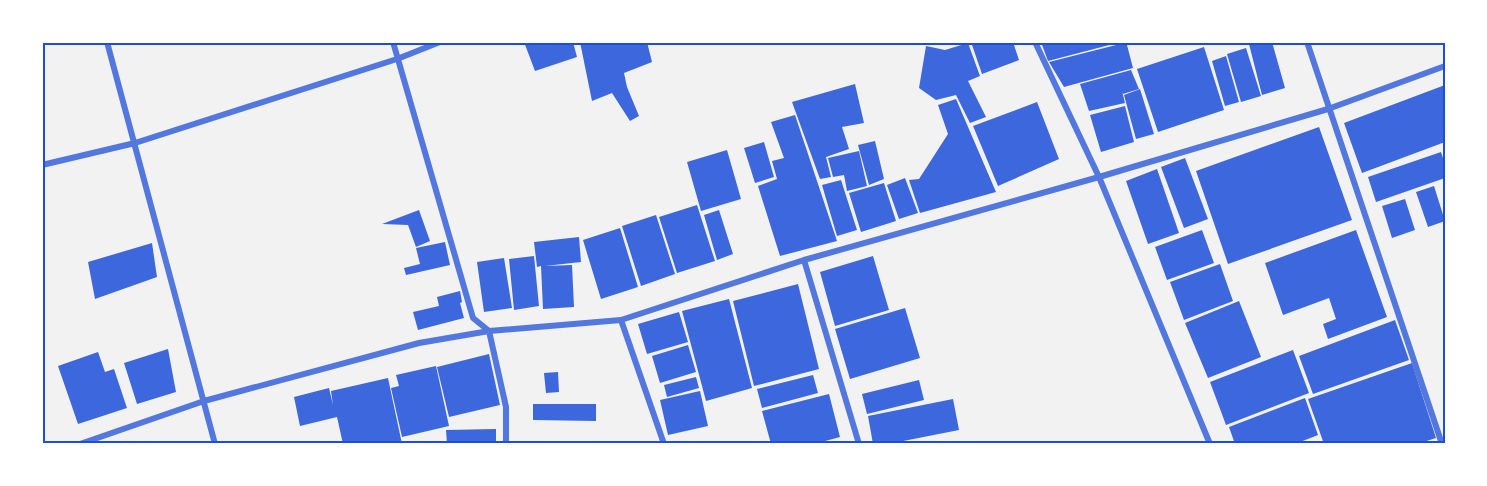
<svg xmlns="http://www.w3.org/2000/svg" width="1487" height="486" font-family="'Sofia Sans Condensed',sans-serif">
  <rect width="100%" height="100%" fill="#f2f2f2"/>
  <!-- building -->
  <path fill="#3d67dc" d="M524,42H573L577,57L535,71Z
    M580,42H647L652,62L624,73L627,87L639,116L630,121L612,93L592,101Z
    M971,42H1013L1019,60L982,74Z
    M1041,42H1116L1117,43L1048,61Z
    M1119,42H1134L1127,45L1133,68L1064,87L1049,62L1120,44Z
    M1256,42H1272L1285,88L1262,95L1249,44Z
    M968,43L980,76L968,81L986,117L970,123L956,95L936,100L919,88L926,46L945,50Z
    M1204,47L1224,110L1158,132L1137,69Z
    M1246,48L1261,96L1241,102L1227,54Z
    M1226,56L1239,102L1225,106L1212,61Z
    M1131,70L1139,89L1123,94L1122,91L1125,103L1089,111L1080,84Z
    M855,84L864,123L842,127L849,149L826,157L831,177L820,179L792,102Z
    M1445,85V142L1362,173L1344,123Z
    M1140,89L1154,134L1136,139L1124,95Z
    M956,99L996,192L920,213L909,180L919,179L948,134L938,105Z
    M1037,102L1059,159L998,186L973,126Z
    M1125,106L1134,142L1101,152L1090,115Z
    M795,115L837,241L780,256L758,186L777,179L772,161L784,158L771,122Z
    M1319,127L1352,220L1228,264L1196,171Z
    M875,141L884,179L869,185L858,145Z
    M764,142L774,177L755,183L744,148Z
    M727,150L741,199L701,211L687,162Z
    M859,151L867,186L847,191L844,175L833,177L828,158Z
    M1441,152L1445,164V178L1376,202L1368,177Z
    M1185,158L1208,219L1184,228L1161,167Z
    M1157,169L1179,233L1148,244L1126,181Z
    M905,178L918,213L899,219L887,185Z
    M841,180L857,230L837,236L822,185Z
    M884,183L896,221L861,232L849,193Z
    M1434,186L1445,221L1428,227L1416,192Z
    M1405,199L1415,230L1392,238L1382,206Z
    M697,205L715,261L677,273L659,217Z
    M419,210L430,241L416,247L408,225L382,224Z
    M719,210L733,254L717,260L704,215Z
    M656,215L675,274L641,286L622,226Z
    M620,228L638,287L601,299L583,240Z
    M1202,230L1214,263L1167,280L1155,247Z
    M1356,230L1387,317L1328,339L1323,324L1336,319L1329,298L1283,315L1265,263Z
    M579,237L581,262L545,266L572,265L574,307L543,309L541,266L537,267L534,242Z
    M445,242L450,265L406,275L404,268L420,264L416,248Z
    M152,243L157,277L95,299L88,262Z
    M534,256L539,306L514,310L509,259Z
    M873,256L889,310L835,326L820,272Z
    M504,258L512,308L484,312L477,262Z
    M1220,264L1233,301L1184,320L1170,282Z
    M798,284L819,369L754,386L733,301Z
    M460,291L462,302L460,303L464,318L418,330L413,312L439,306L437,297Z
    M729,299L752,388L706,401L682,311Z
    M1239,301L1261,357L1208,378L1185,323Z
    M905,308L920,358L850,379L835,329Z
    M679,312L688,342L647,354L638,324Z
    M1395,320L1409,360L1313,394L1299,356Z
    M688,345L696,372L660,383L652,356Z
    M168,349L176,392L137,404L124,363Z
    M1293,350L1309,393L1226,425L1210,382Z
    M98,352L105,372L114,369L127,408L78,424L58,366Z
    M489,354L500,405L449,417L437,367Z
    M1412,363L1436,438L1417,444H1324L1308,399Z
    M436,366L449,426L402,437L391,388L399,386L396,375Z
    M558,372L559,392L546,393L544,373Z
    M813,375L818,393L762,408L757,389Z
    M696,377L699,388L667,397L664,385Z
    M388,378L402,444H343L337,417L300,426L294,397L329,388L333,405L331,391Z
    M919,380L924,400L867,414L862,394Z
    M700,391L708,426L668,435L660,400Z
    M829,394L840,437L814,444H771L762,411Z
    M1305,398L1318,435L1295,444H1235L1229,427Z
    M953,399L959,430L888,444H873L868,416Z
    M533,404H596V421L533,420Z
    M496,429V444H447L446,430Z"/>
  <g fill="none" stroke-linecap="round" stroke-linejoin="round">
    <!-- minor -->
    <path stroke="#5277de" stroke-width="6" d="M107,42L215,444
      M393,42L473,318L489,331L506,407V444
      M1035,42L1099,177L1210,444
      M1307,42L1442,444
      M42,165L135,143L397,59L440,42
      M804,260L859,444
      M621,320L664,444
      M80,444L204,401L419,343L489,331L621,320L804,260L1099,177L1328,109L1445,66"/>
  </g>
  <!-- border -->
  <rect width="1487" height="486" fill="none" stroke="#ffffff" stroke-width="87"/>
  <rect x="44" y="44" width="1400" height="398" fill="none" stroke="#1d4ed8" stroke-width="2"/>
</svg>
